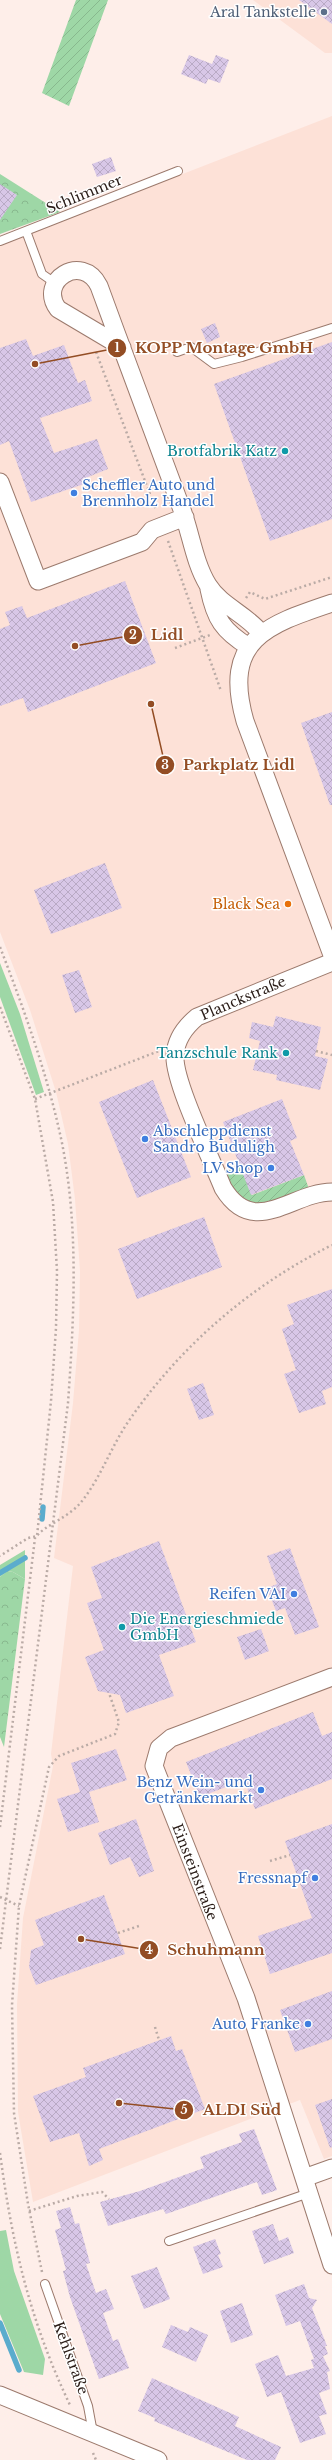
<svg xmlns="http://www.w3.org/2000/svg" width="332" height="2460" font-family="'Libre Baskerville',serif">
  <defs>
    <pattern id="park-crowns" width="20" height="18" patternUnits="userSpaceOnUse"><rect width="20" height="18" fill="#9ed7a6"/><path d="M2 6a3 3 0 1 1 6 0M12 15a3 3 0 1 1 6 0" fill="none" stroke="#88b88e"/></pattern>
    <pattern id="garden-furrows" width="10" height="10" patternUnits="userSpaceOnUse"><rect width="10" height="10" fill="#9ed7a6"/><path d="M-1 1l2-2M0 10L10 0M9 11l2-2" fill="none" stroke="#88b88e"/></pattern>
    <pattern id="building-cross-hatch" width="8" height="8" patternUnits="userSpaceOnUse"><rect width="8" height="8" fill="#d8c7e7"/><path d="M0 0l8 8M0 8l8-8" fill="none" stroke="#b9aac5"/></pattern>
  </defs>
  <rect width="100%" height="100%" fill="#feeee9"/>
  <!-- built -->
  <path fill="#fde1d7" d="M253,0H332V56V53H325Z
    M332,116V2156L324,2159L300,2100L33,2202L18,2112L17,2004L23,1918L53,1766L51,1754L73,1566L54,1558L73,1403L79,1330L80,1271L75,1199L68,1144L56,1092L30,1010L0,932V245Z"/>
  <!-- grass -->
  <path fill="#9ed7a6" d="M0,963L20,1014L44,1092L36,1095L0,997Z
    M25,1550V1579L13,1572L7,1571L0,1577V1565Z
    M6,2230L14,2271L45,2359L43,2375L24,2372L0,2314V2231Z"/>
  <!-- park -->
  <path fill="url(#park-crowns)" d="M0,174L60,212L0,234Z
    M7,1571L13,1572L25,1579L4,1747L0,1737V1577Z"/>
  <!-- garden -->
  <path fill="url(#garden-furrows)" d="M76,0H108L69,106L42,93Z
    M240,1166L252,1195L304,1175L309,1189C289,1197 254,1216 236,1194C231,1188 228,1179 224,1172Z"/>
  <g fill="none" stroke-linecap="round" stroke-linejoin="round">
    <!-- stream -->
    <path stroke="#5baccd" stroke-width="5.5" d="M42,1519L43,1507
      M0,1573L25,1558
      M0,2323L19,2370"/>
  </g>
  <!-- building -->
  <path fill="url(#building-cross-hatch)" d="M299,0H332V24Z
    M189,55L212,64L216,55L229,60L220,83L208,79L206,84L181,74Z
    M111,157L116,171L97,177L92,164Z
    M0,184L17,195L0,220Z
    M215,323L220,337L207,343L201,329Z
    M26,339L33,356L64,345L78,383L85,380L92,401L40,418L54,453L97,439L108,469L83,479L84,484L31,502L9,441L0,445V348Z
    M332,342V519L270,541L214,384Z
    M125,581L156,663L28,712L23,698L0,706V629L10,625L5,612L22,606L27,618Z
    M332,712V805H330L301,723Z
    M105,863L122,908L51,934L34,890Z
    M79,970L92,1007L75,1013L62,975Z
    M276,1016L321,1027L315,1056L328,1059L320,1090L276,1080L277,1075L253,1070L260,1041L249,1038L252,1022L273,1027Z
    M153,1080L191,1177L137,1198L99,1102Z
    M282,1099L297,1138L290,1141L304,1175L251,1195L223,1122Z
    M204,1217L222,1267L137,1299L118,1249Z
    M332,1289V1387L322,1391L326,1404L299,1413L284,1374L296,1370L282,1329L294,1324L287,1305Z
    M203,1383L214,1415L199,1420L187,1389Z
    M159,1541L196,1642L159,1655L174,1696L126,1713L120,1695L98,1691L85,1657L104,1650L87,1603L102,1598L91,1567Z
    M290,1548L319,1627L295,1635L285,1608L276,1611L267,1588L277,1584L267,1556Z
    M261,1629L269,1651L245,1660L237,1637Z
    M313,1712L322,1736L332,1732V1779L255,1809L244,1780L200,1797L186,1762Z
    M116,1749L127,1780L89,1792L99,1822L68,1832L57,1799L80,1792L71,1763Z
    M136,1819L154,1871L139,1877L130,1857L110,1865L98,1833Z
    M332,1824V1953L270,1974L258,1936L312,1918L285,1841Z
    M104,1895L125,1954L36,1985L29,1967L31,1950L44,1945L35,1920Z
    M332,1991V2039L295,2052L280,2010Z
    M171,2036L176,2051L182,2049L205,2109L99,2149L103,2160L89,2166L79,2133L50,2142L33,2096L86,2077L83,2068Z
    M332,2099V2147L330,2148L315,2105Z
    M254,2129L277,2190L262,2195L257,2182L166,2214L163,2209L108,2226L100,2202L140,2191L204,2168L200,2157L242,2142L239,2134Z
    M70,2207L75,2224L79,2223L90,2263L86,2264L96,2293L106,2289L114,2309L103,2313L113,2341L118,2339L129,2368L99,2379L70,2297L63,2271L66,2270L55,2230L61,2228L56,2211Z
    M273,2224L279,2241L288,2237L294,2253L264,2264L252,2231Z
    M215,2239L221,2254L218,2255L223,2267L203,2274L193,2247Z
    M157,2267L170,2299L144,2309L131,2276Z
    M304,2284L309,2298L317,2300L312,2308L327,2346H325L328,2354L323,2356L330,2371L327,2372L330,2389L319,2393L327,2414L319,2416L326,2434L300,2443L281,2392L267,2397L255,2364L278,2355L286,2376L314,2368L311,2360L314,2359L300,2321L286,2326L275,2295Z
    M242,2303L253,2335L231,2343L220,2311Z
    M171,2325L188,2332L190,2327L208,2335L196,2362L162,2347Z
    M152,2378L239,2417L235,2426L281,2447L275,2460H247L154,2421L155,2418L138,2411Z"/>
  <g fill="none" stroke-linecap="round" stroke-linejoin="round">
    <defs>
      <path id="service" d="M26,231L42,274L55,283
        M0,241L178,171
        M177,352L191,347L214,364L242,357L332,328
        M169,2241L309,2193
        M45,2284L88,2406L93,2433"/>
      <path id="minor" d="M122,347L58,309C37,281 82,252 99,286C126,360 154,434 181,507C191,533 194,562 208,585C221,606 246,614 261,633
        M0,482L38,581L142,542L152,530L185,517
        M209,589C215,619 223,631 249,647
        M332,603C266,625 222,640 245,721L332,955
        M332,962L197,1017C185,1027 176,1039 175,1055C173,1081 212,1160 223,1188C254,1239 292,1192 332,1192
        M332,1677L171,1738L159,1748L154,1766L246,1998L332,2265
        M304,2178L332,2168
        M0,2395L158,2460"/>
    </defs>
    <!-- service casing -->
    <use href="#service" stroke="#9c7a6d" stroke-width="10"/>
    <!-- minor casing -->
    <use href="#minor" stroke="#9c7a6d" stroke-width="19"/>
    <!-- path -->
    <path stroke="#baaba6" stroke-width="2.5" stroke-dasharray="2 3" stroke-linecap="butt" d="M96,352L156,510
      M168,541L221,691
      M246,598L250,592L265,599L332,577
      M175,648L210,635
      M0,947C25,1012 48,1076 62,1143C79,1229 74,1317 68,1403L0,1949
      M0,1007L35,1099L53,1202L57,1271L56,1328L51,1401L37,1536L28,1538L0,1556
      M316,1051L332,1055
      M35,1099L159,1051
      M235,1798L248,1793
      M0,1827L35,1538C44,1525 69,1518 82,1501C101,1477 111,1447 128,1422C180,1346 250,1286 332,1245
      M270,1861L290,1855
      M0,1897L19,1906
      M118,1933L139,1926
      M155,2027L159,2040
      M0,2153C12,2244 30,2321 70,2405
      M29,2211L77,2196L102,2192L109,2199
      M42,2272L28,2204L14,2113L12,2005L19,1906L49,1767L59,1756L115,1734L119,1722L109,1693
      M93,2453L96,2460"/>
    <!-- service -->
    <use href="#service" stroke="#fff" stroke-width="8"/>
    <!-- minor -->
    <use href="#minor" stroke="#fff" stroke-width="17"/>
  </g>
  <!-- markers -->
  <circle fill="#5c6f8a" stroke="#fff" stroke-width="1.5" cx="324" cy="12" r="4"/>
  <g fill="#0f9aa8" stroke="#fff" stroke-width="1.5">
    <circle cx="285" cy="451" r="4"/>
    <circle cx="286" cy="1053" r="4"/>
    <circle cx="122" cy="1627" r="4"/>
  </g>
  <g fill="#3f7fe0" stroke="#fff" stroke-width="1.5">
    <circle cx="74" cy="493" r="4"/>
    <circle cx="145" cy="1139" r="4"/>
    <circle cx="271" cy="1168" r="4"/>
    <circle cx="294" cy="1594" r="4"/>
    <circle cx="261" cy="1790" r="4"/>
    <circle cx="315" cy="1878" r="4"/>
    <circle cx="308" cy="2024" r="4"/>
  </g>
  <circle fill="#e8710a" stroke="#fff" stroke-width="1.5" cx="288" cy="904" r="4"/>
  <g text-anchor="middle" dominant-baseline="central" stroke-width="3" stroke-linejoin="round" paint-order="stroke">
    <!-- service labels -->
    <g font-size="14" fill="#4e5e75" stroke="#fff" text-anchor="end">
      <text x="316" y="12">Aral Tankstelle</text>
    </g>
    <!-- street labels -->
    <g font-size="14" fill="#291c17" stroke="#fff">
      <text transform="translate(84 194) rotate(-22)">Schlimmer</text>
      <text transform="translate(243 998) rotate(-23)">Planckstraße</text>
      <text transform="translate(195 1872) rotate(69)">Einsteinstraße</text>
      <text transform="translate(71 2358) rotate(70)">Kehlstraße</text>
    </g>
    <!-- culture labels -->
    <g font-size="14" fill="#0d838f" stroke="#fff" text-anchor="end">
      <text x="277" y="451">Brotfabrik Katz</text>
      <text x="278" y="1053">Tanzschule Rank</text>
      <text x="130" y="1619" text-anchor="start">Die Energieschmiede<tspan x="130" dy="16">GmbH</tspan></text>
    </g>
    <!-- shop labels -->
    <g font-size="14" fill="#366cbe" stroke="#fff" text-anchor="end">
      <text x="82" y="485" text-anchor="start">Scheffler Auto und<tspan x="82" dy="16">Brennholz Handel</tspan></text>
      <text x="153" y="1131" text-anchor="start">Abschleppdienst<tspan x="153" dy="16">Sandro Buduligh</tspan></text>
      <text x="263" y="1168">LV Shop</text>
      <text x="286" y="1594">Reifen VAI</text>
      <text x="253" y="1782">Benz Wein- und<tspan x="253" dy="16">Getränkemarkt</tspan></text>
      <text x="307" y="1878">Fressnapf</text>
      <text x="300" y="2024">Auto Franke</text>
    </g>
    <!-- food labels -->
    <g font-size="14" fill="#c56008" stroke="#fff" text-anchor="end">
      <text x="280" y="904">Black Sea</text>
    </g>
  </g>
  <!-- callouts -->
  <path fill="none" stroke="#934d24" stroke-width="1.5" d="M35 364L117 348M75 646L133 635M151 704L165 765M81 1939L149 1950M119 2103L184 2110"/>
  <g fill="#934d24" stroke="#fff" stroke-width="1.5">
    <circle cx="35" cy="364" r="4"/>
    <circle cx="75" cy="646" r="4"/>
    <circle cx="151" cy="704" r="4"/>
    <circle cx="81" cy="1939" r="4"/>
    <circle cx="119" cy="2103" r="4"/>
    <circle cx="117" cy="348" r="10"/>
    <circle cx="133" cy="635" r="10"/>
    <circle cx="165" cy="765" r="10"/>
    <circle cx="149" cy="1950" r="10"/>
    <circle cx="184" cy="2110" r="10"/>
  </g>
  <g font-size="12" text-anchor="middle" font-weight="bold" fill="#fff">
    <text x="117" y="352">1</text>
    <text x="133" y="639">2</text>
    <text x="165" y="769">3</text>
    <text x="149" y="1954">4</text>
    <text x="184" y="2114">5</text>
  </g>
  <g font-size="15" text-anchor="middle" font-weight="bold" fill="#934d24" stroke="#fff" stroke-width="3" stroke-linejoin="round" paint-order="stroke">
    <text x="224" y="353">KOPP Montage GmbH</text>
    <text x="167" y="640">Lidl</text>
    <text x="239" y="770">Parkplatz Lidl</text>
    <text x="216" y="1955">Schuhmann</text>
    <text x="242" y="2115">ALDI Süd</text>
  </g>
</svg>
